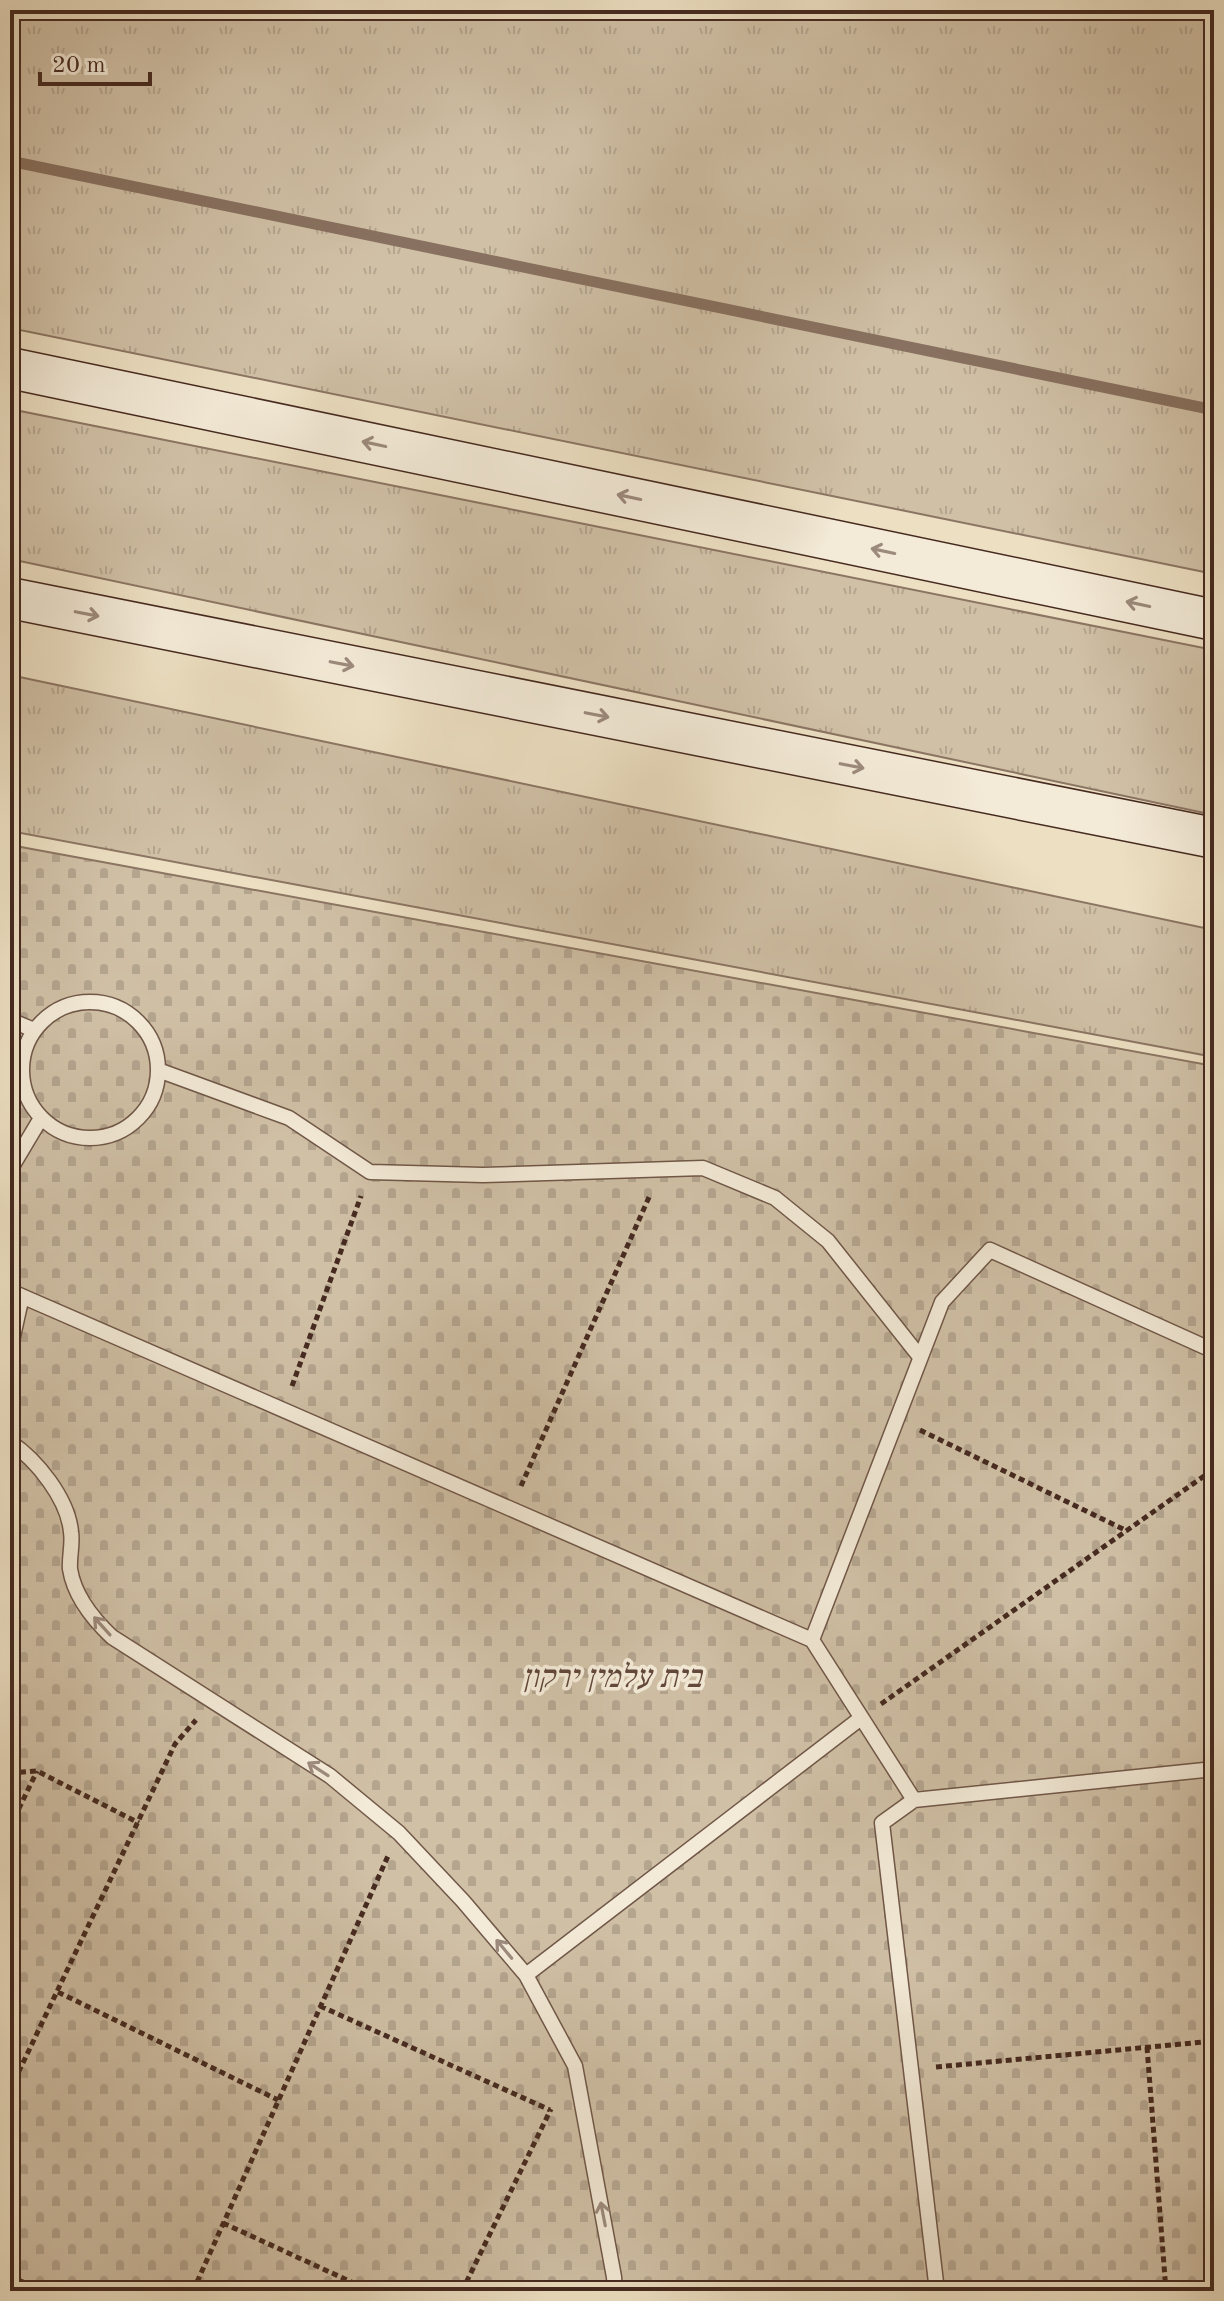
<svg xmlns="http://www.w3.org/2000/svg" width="1224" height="2301" font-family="'Old Standard TT','Frank Ruhl Libre',serif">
  <defs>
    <pattern id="grass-tufts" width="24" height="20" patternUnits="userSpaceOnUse" patternTransform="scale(2)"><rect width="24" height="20" fill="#d0c0a6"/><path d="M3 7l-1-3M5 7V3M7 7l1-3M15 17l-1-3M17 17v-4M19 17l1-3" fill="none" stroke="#b4a58f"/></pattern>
    <pattern id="cemetery-stones" width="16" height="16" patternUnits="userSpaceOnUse" patternTransform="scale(2)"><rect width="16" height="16" fill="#d0c0a6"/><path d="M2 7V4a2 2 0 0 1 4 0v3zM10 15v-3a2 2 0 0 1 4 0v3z" fill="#b4a58f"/></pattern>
  </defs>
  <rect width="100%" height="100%" fill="#ecdfc2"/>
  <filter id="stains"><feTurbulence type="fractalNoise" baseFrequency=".0025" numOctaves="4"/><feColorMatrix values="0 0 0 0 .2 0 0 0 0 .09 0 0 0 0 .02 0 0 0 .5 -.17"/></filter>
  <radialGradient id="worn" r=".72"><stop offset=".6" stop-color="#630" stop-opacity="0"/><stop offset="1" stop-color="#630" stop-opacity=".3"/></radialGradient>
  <!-- grass -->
  <path fill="url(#grass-tufts)" stroke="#8b7563" stroke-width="2" d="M10,10H1214V574L10,328Z
    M10,409L1214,650V815L10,559Z
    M10,675L1214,930V1057L10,831Z"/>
  <!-- cemetery -->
  <path fill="url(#cemetery-stones)" stroke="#8b7563" stroke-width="2" d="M10,845L1214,1066V2291H10Z"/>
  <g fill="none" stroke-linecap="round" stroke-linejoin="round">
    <!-- stream -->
    <path stroke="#887160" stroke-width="11" d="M10,161L1214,410"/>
    <defs>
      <path id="service" d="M22 1070a68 68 0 1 1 136 0a68 68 0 1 1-136 0Z
        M10,1020L34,1030
        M158,1070L289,1118L370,1172L483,1175L703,1168L775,1198L828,1241L920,1357
        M10,1170L41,1118
        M10,1291L812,1640
        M10,1350L22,1296
        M1214,1351L990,1250L942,1302L812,1640L914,1800L1214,1769
        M10,1442C37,1460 68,1499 71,1532C73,1544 69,1557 70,1569C74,1595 94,1620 112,1637L330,1776L399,1833L463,1901L526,1975L575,2066L614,2277L615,2291
        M914,1800L882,1823L937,2291
        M526,1975L861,1718"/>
      <path id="secondary" d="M10,368L1214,620
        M10,598L1214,838"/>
    </defs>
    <!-- service casing -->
    <use href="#service" stroke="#705748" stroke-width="17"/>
    <!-- secondary casing -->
    <use href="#secondary" stroke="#462a20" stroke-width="43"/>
    <!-- path -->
    <path stroke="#462a20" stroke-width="5" stroke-dasharray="6 4" stroke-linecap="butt" d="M292,1386L361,1196
      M920,1430L1127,1531
      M521,1486L650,1195
      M881,1704L1214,1469
      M10,1773L37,1771L139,1823
      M10,1827L37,1771
      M58,1992L278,2100
      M320,2006L550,2110
      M1147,2047L1166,2291
      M936,2067L1214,2041
      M10,2090L175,1744L196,1720
      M223,2223L371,2291
      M10,2276L42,2291
      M193,2291L388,1856
      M462,2291L551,2109"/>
    <!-- service -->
    <use href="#service" stroke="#f3ead7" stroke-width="14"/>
    <!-- secondary -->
    <use href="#secondary" stroke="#f3ead7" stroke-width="40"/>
  </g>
  <!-- one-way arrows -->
  <defs><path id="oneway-shaft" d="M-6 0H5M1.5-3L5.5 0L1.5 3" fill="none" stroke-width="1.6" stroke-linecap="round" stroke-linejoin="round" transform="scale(2)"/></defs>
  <g stroke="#9c8a7c">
    <use href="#oneway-shaft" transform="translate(374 444) rotate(-168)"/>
    <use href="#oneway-shaft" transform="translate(629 497) rotate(-168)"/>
    <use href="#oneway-shaft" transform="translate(883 551) rotate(-168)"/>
    <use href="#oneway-shaft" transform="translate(1138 604) rotate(-168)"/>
    <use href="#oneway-shaft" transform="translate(87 614) rotate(11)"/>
    <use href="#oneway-shaft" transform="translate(342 664) rotate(11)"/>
    <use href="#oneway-shaft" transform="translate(597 715) rotate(11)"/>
    <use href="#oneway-shaft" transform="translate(852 766) rotate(11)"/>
    <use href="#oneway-shaft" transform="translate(102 1626) rotate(-132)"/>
    <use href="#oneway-shaft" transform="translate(318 1769) rotate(-147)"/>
    <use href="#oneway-shaft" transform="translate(504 1949) rotate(-130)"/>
    <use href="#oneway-shaft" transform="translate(603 2214) rotate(-101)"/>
  </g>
  <g text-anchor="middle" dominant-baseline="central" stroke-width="7" stroke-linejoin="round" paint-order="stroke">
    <!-- park labels -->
    <g font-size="32" font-style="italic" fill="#62483b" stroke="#f3ead7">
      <text x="612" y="1679">בית עלמין ירקון</text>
    </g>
  </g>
  <!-- margin -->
  <rect width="1224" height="2301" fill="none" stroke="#ecdfc2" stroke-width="40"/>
  <rect x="12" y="12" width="1200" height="2277" fill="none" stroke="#462a20" stroke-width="4"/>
  <rect x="20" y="20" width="1184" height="2261" fill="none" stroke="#462a20" stroke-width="2"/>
  <!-- scale -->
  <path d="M40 72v12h110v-12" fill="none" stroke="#462a20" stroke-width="4"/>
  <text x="52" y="72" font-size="24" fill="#462a20" stroke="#f3ead7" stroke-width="6" paint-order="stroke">20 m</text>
  <rect width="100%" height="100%" filter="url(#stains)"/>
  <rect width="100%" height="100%" fill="url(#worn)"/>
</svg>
